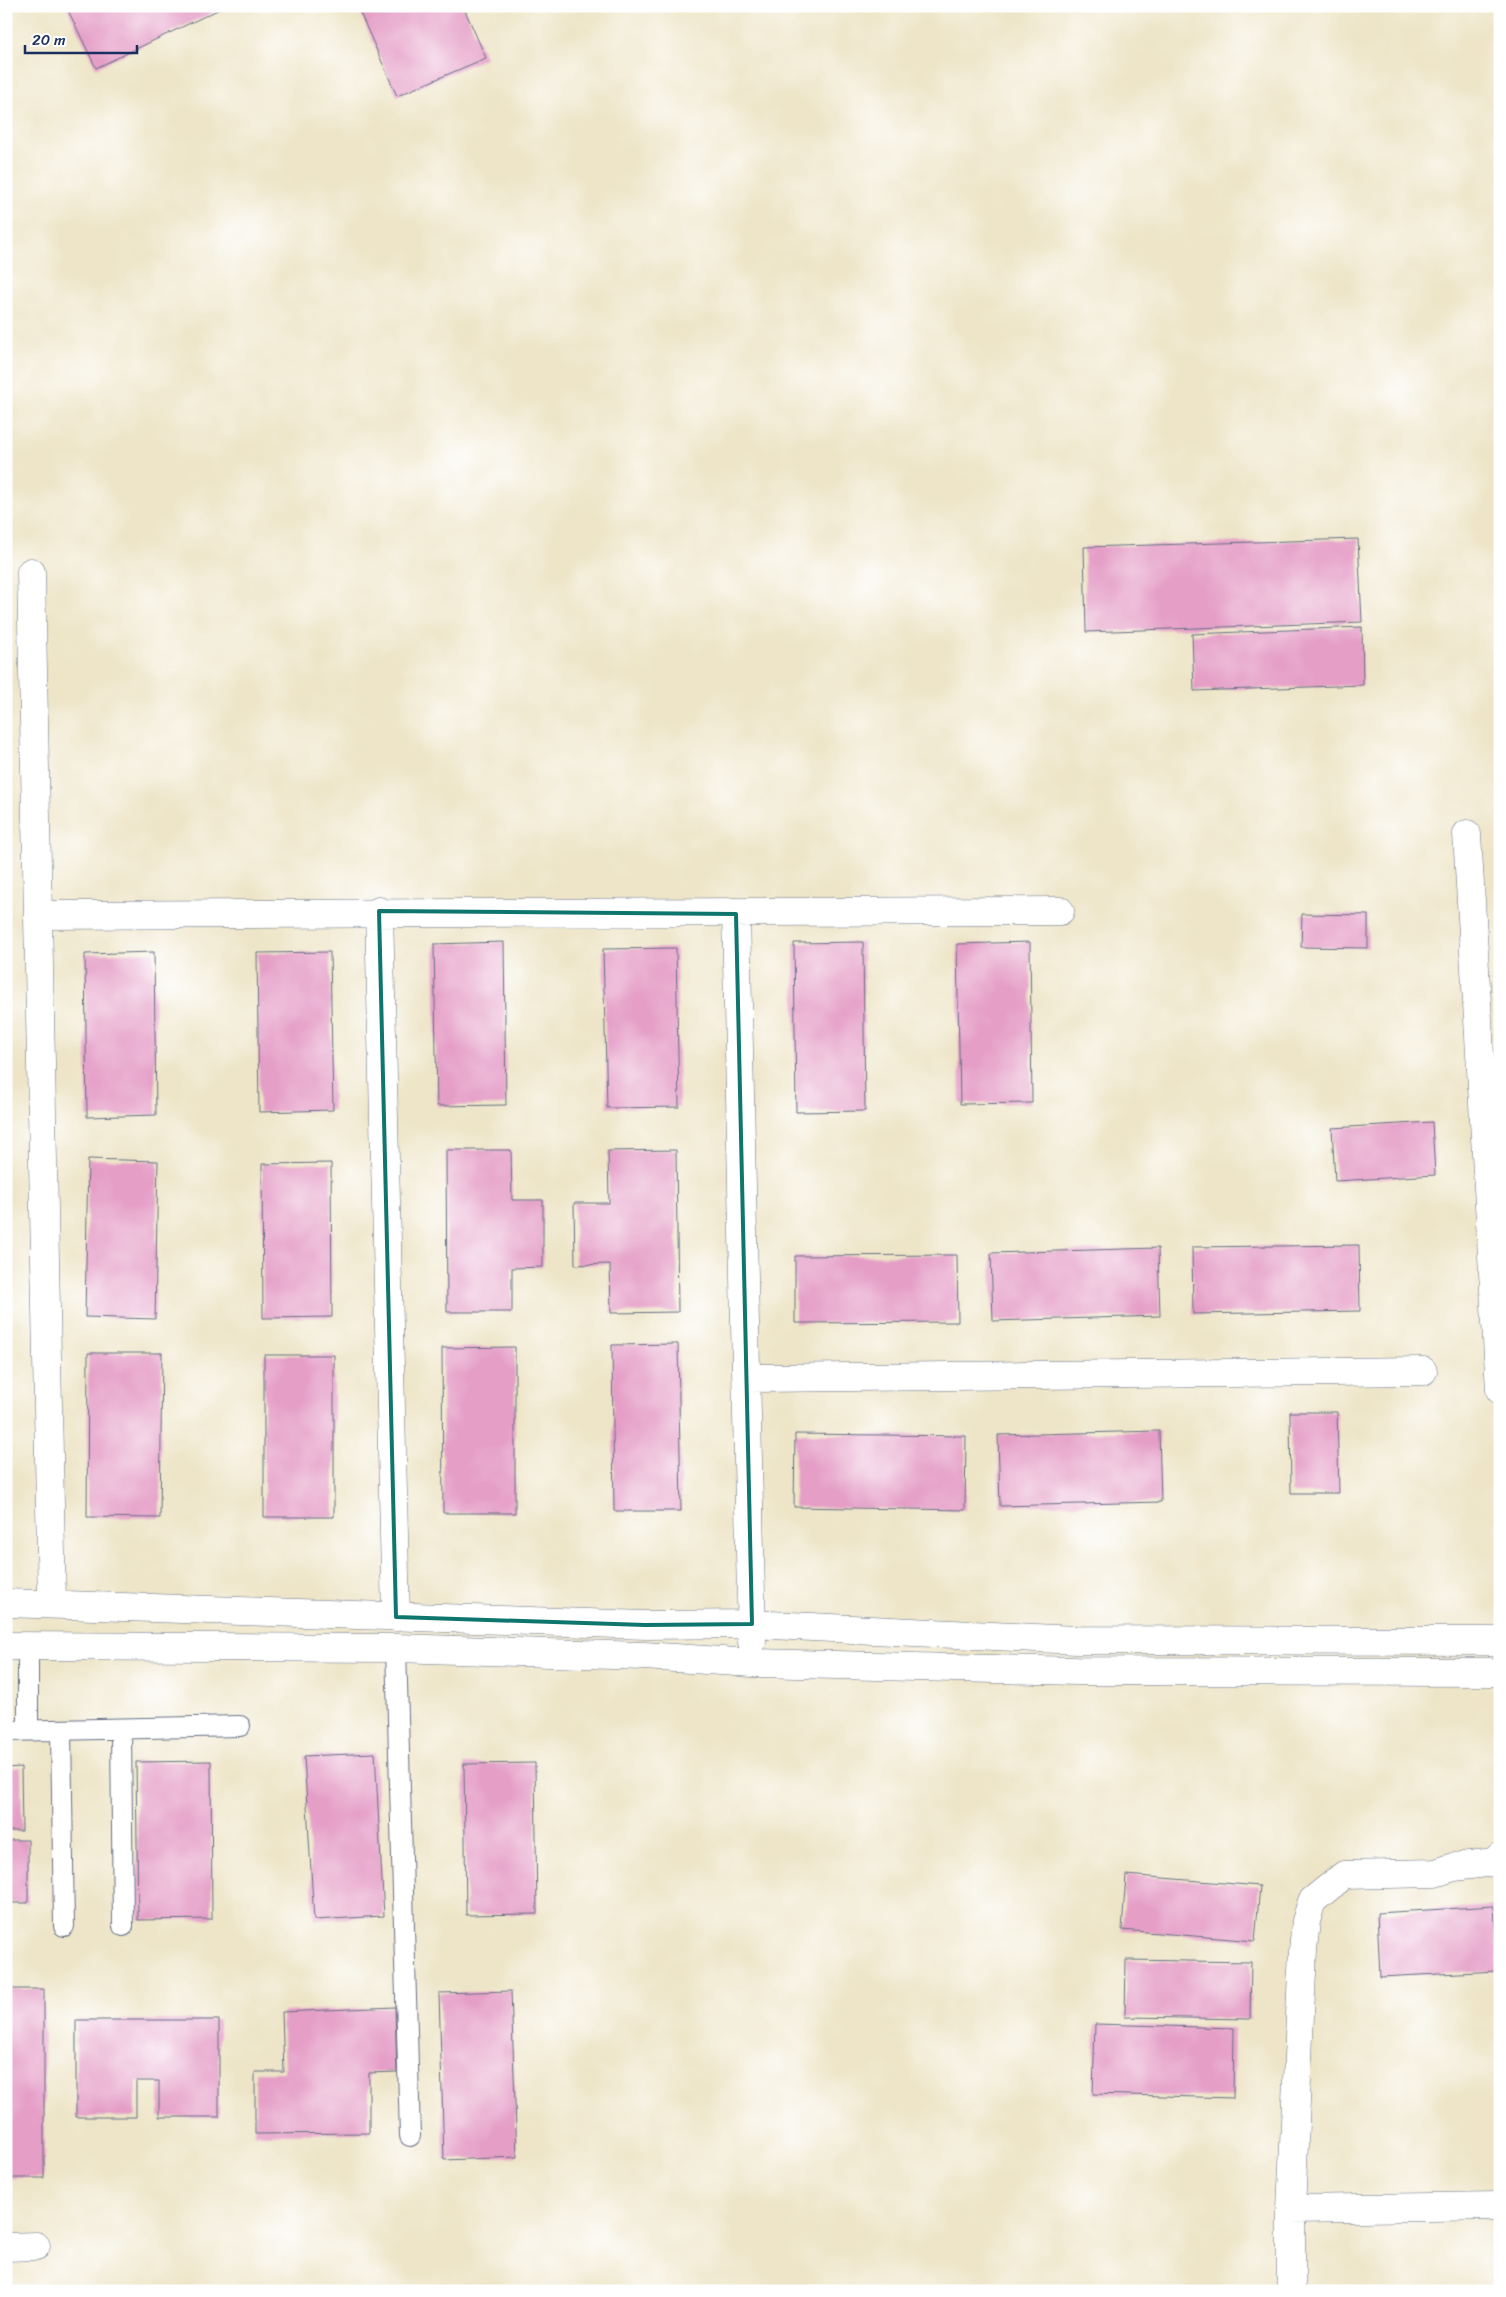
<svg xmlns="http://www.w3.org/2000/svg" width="1506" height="2297" font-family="Sriracha,sans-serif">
  <rect width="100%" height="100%" fill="#fff"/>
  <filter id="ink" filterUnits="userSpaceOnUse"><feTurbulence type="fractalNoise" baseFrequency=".02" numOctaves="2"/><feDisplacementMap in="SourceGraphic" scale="10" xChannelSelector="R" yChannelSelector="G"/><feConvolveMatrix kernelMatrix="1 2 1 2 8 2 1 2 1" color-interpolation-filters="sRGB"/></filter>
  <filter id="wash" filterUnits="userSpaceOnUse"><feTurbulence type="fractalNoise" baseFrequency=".0096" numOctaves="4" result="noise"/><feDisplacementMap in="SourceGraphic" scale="20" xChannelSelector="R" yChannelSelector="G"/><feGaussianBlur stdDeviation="1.12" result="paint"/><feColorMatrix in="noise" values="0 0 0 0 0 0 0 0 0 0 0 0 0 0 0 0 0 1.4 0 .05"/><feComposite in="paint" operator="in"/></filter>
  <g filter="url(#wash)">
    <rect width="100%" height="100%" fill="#eee5c8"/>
    <g id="blocks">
      <!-- building -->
      <path fill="#e59fc7" d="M66,6H226L96,68Z
        M357,6H463L486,58L397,96Z
        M1358,539L1362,622L1086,632L1084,547Z
        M1362,627L1363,685L1194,691L1192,634Z
        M1302,914L1368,915V948L1301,947Z
        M504,942L506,1105L437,1106L434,944Z
        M863,942L865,1111L796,1112L794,943Z
        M1030,942L1032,1103L960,1104L957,944Z
        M676,948L679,1107L607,1108L603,949Z
        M154,952L156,1115L87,1117L85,954Z
        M330,952L333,1110L259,1112L257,953Z
        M1432,1122L1435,1175L1335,1181L1332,1128Z
        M446,1150H511L512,1200H543V1267L512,1268V1312H447Z
        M676,1150L678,1312L611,1313L610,1264L575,1265L574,1203H609L608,1151Z
        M88,1159L158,1161L155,1319L85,1317Z
        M331,1163L332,1317L263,1318L262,1164Z
        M1359,1245L1360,1311L1193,1314L1192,1247Z
        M1158,1248L1160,1316L993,1321L991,1253Z
        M957,1255L958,1322L795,1323V1256Z
        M678,1344L681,1511H614L612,1345Z
        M515,1347V1513H443L442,1348Z
        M88,1353H162L160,1518L87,1517Z
        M264,1355H334V1517H264Z
        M1290,1412H1337L1339,1493H1291Z
        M1159,1431L1161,1502L1000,1506L998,1435Z
        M795,1434L966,1436L965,1510L794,1507Z
        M375,1753L384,1916L314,1920L304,1756Z
        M211,1761L212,1919L138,1920L136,1762Z
        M535,1763L537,1914L466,1915L464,1764Z
        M21,1767L22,1831H6V1768Z
        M6,1840H28V1903H6Z
        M1126,1875L1260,1886L1255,1941L1122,1930Z
        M1494,1906L1498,1971L1380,1977L1377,1913Z
        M1126,1960L1251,1962L1250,2019L1125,2017Z
        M6,1989H44V2178H6Z
        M511,1991L517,2157L444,2160L439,1993Z
        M395,2007L397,2072L369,2073V2133L255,2134V2072H284L282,2012Z
        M76,2020H219V2117H159V2081H136V2117H76Z
        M1095,2024L1234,2028L1233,2098L1093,2094Z"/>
    </g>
  </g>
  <g filter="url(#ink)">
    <use href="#blocks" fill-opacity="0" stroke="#656f83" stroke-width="1"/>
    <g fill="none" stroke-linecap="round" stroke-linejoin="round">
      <defs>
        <path id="service" d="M28,1646V1730
          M396,1648L410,2136
          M61,1730L64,1926
          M121,1730L123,1926
          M6,1731L240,1726"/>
        <path id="minor" d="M31,572L52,1603
          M1467,834L1500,1390
          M379,911L396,1617
          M736,914L752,1642
          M39,915C379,911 720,914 1060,911
          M747,1378L1423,1371
          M6,1603L645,1625L752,1624L1076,1640L1500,1641
          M6,1646L396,1648L644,1656L752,1663L1076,1671L1500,1672
          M1291,2209L1500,2206
          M6,2247L36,2246
          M1291,2291V2209L1303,1950L1306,1921L1312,1901L1344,1875L1435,1873L1454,1867L1494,1862L1500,1856"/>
      </defs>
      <!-- service casing -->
      <use href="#service" stroke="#656f83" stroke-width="22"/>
      <!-- minor casing -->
      <use href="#minor" stroke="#656f83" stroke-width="29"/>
      <!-- service -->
      <use href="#service" stroke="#fff" stroke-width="20"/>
      <!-- minor -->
      <use href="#minor" stroke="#fff" stroke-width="28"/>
    </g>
  </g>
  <!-- marked area -->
  <path fill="none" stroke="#0f766e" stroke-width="4" stroke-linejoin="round" d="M379,911L736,914L752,1624L645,1625L396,1617Z"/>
  <!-- margin -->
  <rect width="1506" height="2297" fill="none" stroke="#fff" stroke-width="25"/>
  <!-- scale -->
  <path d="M25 45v8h112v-8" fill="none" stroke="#1b2f5e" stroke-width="2.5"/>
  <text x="32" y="45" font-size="15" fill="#1b2f5e" stroke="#ffffff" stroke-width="4" paint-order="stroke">20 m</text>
</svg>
